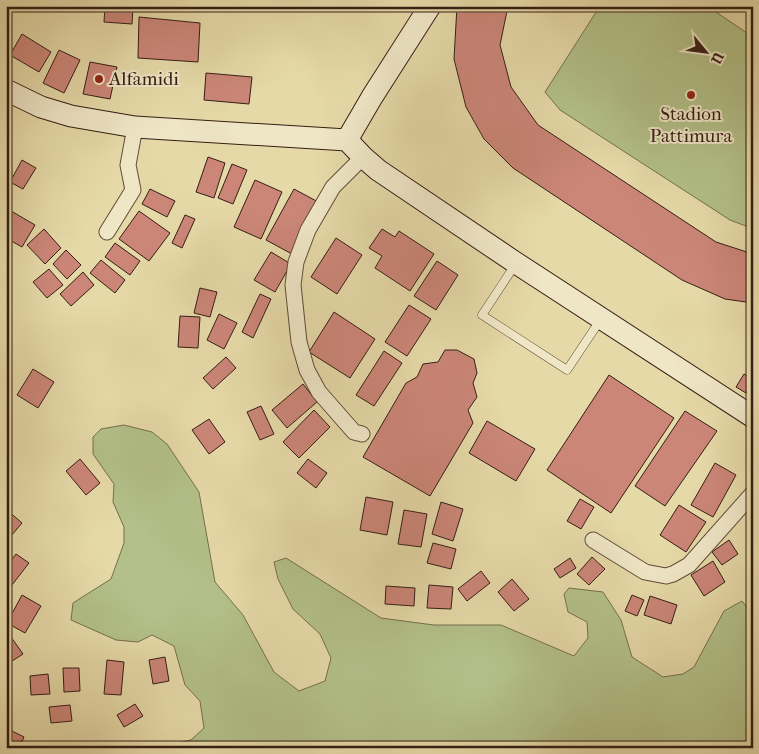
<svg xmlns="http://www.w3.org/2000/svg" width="759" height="754" font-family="'IM FELL French Canon',serif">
  <rect width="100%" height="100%" fill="#e6d9a8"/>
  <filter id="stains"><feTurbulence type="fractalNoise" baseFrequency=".004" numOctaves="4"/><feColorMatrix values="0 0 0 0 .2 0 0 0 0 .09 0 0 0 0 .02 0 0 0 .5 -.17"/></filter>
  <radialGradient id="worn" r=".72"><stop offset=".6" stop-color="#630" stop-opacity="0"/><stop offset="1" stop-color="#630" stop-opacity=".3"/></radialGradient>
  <!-- green -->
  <path fill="#b3c089" stroke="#746f4e" d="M600,6H707L753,37V226L751,228L730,220L560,110L545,92Z
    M124,425L152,432L167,444L199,492L215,582L243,615L274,672L299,691L325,681L331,658L320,634L293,609L278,579L274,562L286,558L381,618L434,625H501L574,656L588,638L587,622L568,612L564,594L569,588L603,592L621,620L632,657L663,677L683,674L694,667L724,611L742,601L753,615V748H114V745H168L191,740L204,728L200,701L185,685L174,646L152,635L138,642L116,640L71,620L73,603L111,579L124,543V527L113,502L114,484L93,454V437L101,429Z"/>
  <!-- building -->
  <path fill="#cb8678" stroke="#351e14" d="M105,6H133L132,24L104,22Z
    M457,6H508L500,45L511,87L538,125L716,242L753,254V303L725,299L682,280L513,168L484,139L466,107L454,59Z
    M139,17L200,23L198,62L138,58Z
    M22,34L51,52L39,72L10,55Z
    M59,50L80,60L64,93L43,83Z
    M90,62L117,67L110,99L83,94Z
    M206,73L252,77L249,104L204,100Z
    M208,157L225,163L214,198L196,192Z
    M22,160L36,168L23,189L10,182Z
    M232,164L247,170L233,204L218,198Z
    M255,180L282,192L261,239L234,227Z
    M150,189L175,201L167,217L142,204Z
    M294,189L320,203L292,254L266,240Z
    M6,208L35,225L22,247L6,238Z
    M139,211L170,233L149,261L119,239Z
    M185,215L195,219L182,248L172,243Z
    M44,229L61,248L45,264L27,245Z
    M382,229L395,237L399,231L434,254L410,291L375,268L382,256L369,248Z
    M336,238L362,255L337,294L311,277Z
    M115,243L140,261L130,275L105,257Z
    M66,250L81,265L67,279L53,264Z
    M271,252L291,264L275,292L254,280Z
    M101,260L125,280L115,293L90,273Z
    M437,261L458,275L436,310L414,296Z
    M49,269L63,285L47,298L33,282Z
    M83,272L94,285L71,306L60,294Z
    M200,288L217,292L210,317L194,313Z
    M260,294L271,299L253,338L242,332Z
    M409,305L431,319L407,356L385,342Z
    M334,312L375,339L350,378L309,352Z
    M219,314L237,323L224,349L207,340Z
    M180,316L200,317L198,348L178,347Z
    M445,350H457L474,359L477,373L473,383L477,397L468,410L473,423L430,496L363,457L406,383L417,377L423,364L438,362Z
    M384,351L402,363L374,406L356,395Z
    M226,357L236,368L213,389L203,378Z
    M33,369L54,382L38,408L17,395Z
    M744,374L753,379L746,393L736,387Z
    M609,375L674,418L611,513L547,470Z
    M303,384L317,402L287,428L272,410Z
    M261,406L274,434L260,440L247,412Z
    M314,410L330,427L299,458L283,442Z
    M685,411L717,431L665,506L635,486Z
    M209,419L225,442L209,454L192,430Z
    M487,421L535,449L516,481L469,453Z
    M80,459L100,483L86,495L66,471Z
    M308,459L327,473L316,488L297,473Z
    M715,463L736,475L713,517L691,505Z
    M366,497L393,502L387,535L360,530Z
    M580,499L594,507L581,529L567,521Z
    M441,502L463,509L453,541L432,534Z
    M679,505L706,522L686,552L660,535Z
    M6,509L22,523L6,542Z
    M404,510L427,514L421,547L398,544Z
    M729,540L738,554L722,565L712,552Z
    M433,543L456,549L451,569L427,563Z
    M16,554L29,563L12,585L6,580V567Z
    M592,557L605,569L589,585L577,574Z
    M570,558L576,568L560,578L554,569Z
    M713,561L725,582L704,596L691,575Z
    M481,571L490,583L467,601L458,589Z
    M512,579L529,599L514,611L498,592Z
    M429,585L453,587L451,609L427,608Z
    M386,586L415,588L414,606L385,604Z
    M22,595L41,606L25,633L7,623Z
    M632,595L644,600L637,616L625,611Z
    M650,596L677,605L671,624L644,615Z
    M11,637L23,654L6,665V640Z
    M165,657L169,681L153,684L149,660Z
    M107,660L124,662L121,695L104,694Z
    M63,668H79L80,691L64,692Z
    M48,674L50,694L31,695L30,676Z
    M135,704L143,716L124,727L117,715Z
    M70,705L72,721L51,723L49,707Z
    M8,729L24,737L19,748H6Z"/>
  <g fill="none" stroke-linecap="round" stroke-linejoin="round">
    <defs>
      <path id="lane" d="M515,265L482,315L567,370L601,319"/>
      <path id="street" d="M107,232L133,190L128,165L135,127
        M362,434L354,432L319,392L307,370L299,342L293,285L296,262L308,230L333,187L363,157
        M593,540L645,572L666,576L673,574L689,565L753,493"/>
      <path id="secondary" d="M6,90L41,107L71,116L135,127L347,140L363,157L378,170L516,263L753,417
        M347,140L372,97L430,6"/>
    </defs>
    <!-- lane casing -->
    <use href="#lane" stroke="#614d39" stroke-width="9"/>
    <!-- street casing -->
    <use href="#street" stroke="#614d39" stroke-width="17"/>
    <!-- secondary casing -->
    <use href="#secondary" stroke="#351e14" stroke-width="23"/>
    <!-- lane -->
    <use href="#lane" stroke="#efe6c6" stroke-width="8"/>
    <!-- street -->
    <use href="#street" stroke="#efe6c6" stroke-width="15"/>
    <!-- secondary -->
    <use href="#secondary" stroke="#efe6c6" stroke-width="21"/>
  </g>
  <!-- markers -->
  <g fill="#8f2418" stroke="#efe6c6" stroke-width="2">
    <circle cx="99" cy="79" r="5"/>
    <circle cx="691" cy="95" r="5"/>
  </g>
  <g text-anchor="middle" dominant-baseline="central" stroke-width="4" stroke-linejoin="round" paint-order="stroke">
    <!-- poi labels -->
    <g font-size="19" fill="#351e14" stroke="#efe6c6" text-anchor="start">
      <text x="109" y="79">Alfamidi</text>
      <text x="691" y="114" text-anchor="middle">Stadion<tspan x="691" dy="22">Pattimura</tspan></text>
    </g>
  </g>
  <!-- margin -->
  <rect width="759" height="754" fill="none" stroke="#e6d9a8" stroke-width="25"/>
  <rect x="8" y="8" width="744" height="739" fill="none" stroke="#351e14" stroke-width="2.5"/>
  <rect x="12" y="12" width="734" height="729" fill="none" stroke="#351e14"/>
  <!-- north arrow -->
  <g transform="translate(706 52) rotate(119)" stroke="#efe6c6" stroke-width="4" paint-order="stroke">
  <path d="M0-4L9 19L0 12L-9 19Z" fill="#351e14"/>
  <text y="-8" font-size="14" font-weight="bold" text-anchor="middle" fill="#351e14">U</text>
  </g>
  <rect width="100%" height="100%" filter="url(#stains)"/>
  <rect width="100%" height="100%" fill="url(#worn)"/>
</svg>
